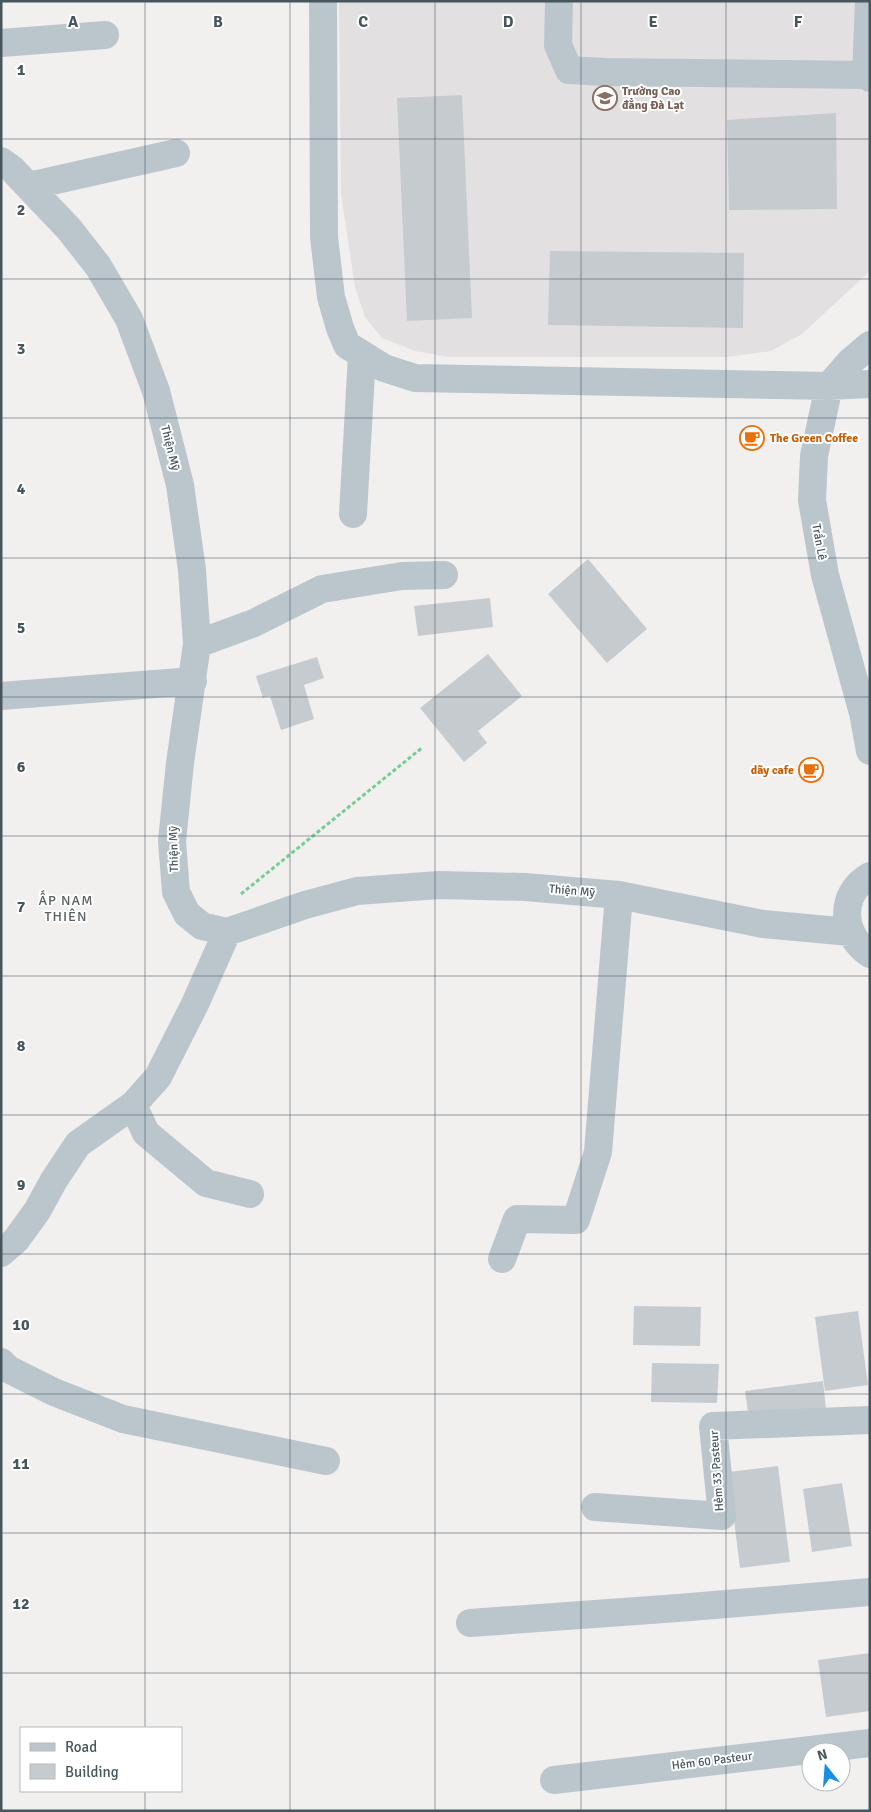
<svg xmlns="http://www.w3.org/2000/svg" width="871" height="1812" font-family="Signika,sans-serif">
  <rect width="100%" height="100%" fill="#f2efef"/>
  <!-- education -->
  <path fill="#e3e0e2" d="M339,1H870V271L802,334L771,351L727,357H448L415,351L382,338L365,317L355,287L341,194Z"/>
  <!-- building -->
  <path fill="#c6cbcf" d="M462,95L472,318L407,321L397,98Z
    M836,113L837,209L729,210L727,120Z
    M550,251L744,253L743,328L548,325Z
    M588,559L647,629L607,663L548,594Z
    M490,598L493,627L418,636L414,606Z
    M488,654L522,696L478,731L487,743L464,762L420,708Z
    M317,657L324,678L304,685L314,719L281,730L270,696L263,698L256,676Z
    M634,1306L701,1307L700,1346L633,1345Z
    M858,1311L868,1385L825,1391L815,1317Z
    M652,1363L719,1364L717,1403L651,1402Z
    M823,1381L826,1409L749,1419L745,1391Z
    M778,1466L790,1562L740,1568L728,1472Z
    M842,1483L852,1546L812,1552L803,1489Z
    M870,1653V1711L826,1717L818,1660Z"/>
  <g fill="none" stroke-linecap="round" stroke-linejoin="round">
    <!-- path -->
    <path stroke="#75cd95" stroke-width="3" stroke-dasharray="4 2.5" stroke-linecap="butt" d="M241,894L423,747"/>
    <!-- minor -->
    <path stroke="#bbc6cc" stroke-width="28" d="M323,1L324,237L331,297L340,328L347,345L384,368L415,378L829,386L870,384
      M559,1L558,45L569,70L605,72L866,75L870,78
      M1,43L105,35
      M866,75L869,1
      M1,161L12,169L69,229L98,266L129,319L156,391L180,485L192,570L197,644L180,763L172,841L176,892L187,914L202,926L227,932L305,905L357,891L439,885L525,887L619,895L763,924L850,932
      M29,186L176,153
      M870,345L850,362L829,386L814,456L812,500L825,575L863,713L870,751
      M353,514L362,355
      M197,644L254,623L322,589L402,576L444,575
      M1,696L193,681
      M870,876C838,894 841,935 870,954
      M133,1105L146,1133L206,1183L250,1194
      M1,1253L16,1240L37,1211L54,1180L78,1144L133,1105L158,1077L195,1004L227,932
      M502,1259L517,1219L576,1220L598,1152L619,895
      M1,1362L8,1369L54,1392L123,1419L326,1461
      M595,1507L722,1516L713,1426L870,1420
      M470,1623L678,1608L870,1592
      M554,1780L870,1743"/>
  </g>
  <!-- grid -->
  <path fill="none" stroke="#47565d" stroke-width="1" stroke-opacity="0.55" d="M145,1V1728M290,1V1811M435,1V1811M581,1V1811M726,1V1811M1,139H870M1,279H870M1,418H870M1,558H870M1,697H870M1,836H870M1,976H870M1,1115H870M1,1254H870M1,1394H870M1,1533H870M1,1673H870M145,1791V1811"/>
  <!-- icons -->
  <defs>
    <symbol id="university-ring" viewBox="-11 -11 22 22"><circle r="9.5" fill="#fff" stroke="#8d6e63" stroke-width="1.5"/><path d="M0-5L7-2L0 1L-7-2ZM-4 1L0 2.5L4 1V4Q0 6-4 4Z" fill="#8d6e63"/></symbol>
    <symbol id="cafe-ring" viewBox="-11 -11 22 22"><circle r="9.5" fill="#fff" stroke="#e8710a" stroke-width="1.5"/><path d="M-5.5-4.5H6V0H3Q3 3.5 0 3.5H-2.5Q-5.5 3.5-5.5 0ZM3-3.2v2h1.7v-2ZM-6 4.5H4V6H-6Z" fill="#e8710a"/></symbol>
  </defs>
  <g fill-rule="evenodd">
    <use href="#university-ring" x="591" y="84" width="28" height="28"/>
    <use href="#cafe-ring" x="738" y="424" width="28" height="28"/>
    <use href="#cafe-ring" x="797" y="756" width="28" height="28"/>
  </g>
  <g text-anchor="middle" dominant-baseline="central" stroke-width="4" stroke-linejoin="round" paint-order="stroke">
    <!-- education labels -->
    <g font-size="12" font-weight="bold" fill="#785e54" stroke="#fff" text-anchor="start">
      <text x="622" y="91">Trường Cao<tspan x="622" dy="14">đẳng Đà Lạt</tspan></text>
    </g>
    <!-- food labels -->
    <g font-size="12" font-weight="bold" fill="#c56008" stroke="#fff" text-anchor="start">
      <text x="770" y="438">The Green Coffee</text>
      <text x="794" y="770" text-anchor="end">dãy cafe</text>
    </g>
    <!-- street labels -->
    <g font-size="12" fill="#47565d" stroke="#fff">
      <text transform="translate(170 448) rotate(76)">Thiện Mỹ</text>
      <text transform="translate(819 542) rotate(80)">Trần Lê</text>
      <text transform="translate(174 849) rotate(-91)">Thiện Mỹ</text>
      <text transform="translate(572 891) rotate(5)">Thiện Mỹ</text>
      <text transform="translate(717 1471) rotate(-94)">Hẻm 33 Pasteur</text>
      <text transform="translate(712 1761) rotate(-7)">Hẻm 60 Pasteur</text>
    </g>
    <!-- neighbourhood labels -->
    <g font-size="14" letter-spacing="1" fill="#5c6164" stroke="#fff">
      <text x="66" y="900">ẤP NAM<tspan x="66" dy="16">THIÊN</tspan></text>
    </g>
  </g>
  <g font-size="16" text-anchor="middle" font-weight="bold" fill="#47565d" stroke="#fff" stroke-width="4" stroke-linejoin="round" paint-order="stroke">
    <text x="73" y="27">A</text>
    <text x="218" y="27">B</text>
    <text x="363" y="27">C</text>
    <text x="508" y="27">D</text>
    <text x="653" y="27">E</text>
    <text x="798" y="27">F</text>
    <text x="21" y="75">1</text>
    <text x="21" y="215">2</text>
    <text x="21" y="354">3</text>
    <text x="21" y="494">4</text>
    <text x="21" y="633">5</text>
    <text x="21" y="772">6</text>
    <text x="21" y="912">7</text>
    <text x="21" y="1051">8</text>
    <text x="21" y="1190">9</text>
    <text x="21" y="1330">10</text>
    <text x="21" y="1469">11</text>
    <text x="21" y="1609">12</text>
  </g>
  <!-- border -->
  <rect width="871" height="1812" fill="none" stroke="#47565d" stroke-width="5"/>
  <!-- legend -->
  <rect x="20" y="1727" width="162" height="65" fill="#ffffff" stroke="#b5bbbe"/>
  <rect x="30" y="1743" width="25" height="8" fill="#bbc6cc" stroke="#b5bbbe"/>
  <text x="65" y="1752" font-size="15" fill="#47565d">Road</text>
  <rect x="30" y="1764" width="25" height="15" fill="#c6cbcf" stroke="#b5bbbe"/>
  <text x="65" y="1777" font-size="15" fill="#47565d">Building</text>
  <!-- north arrow -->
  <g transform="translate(826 1767) rotate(343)"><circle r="24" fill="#ffffff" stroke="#b5bbbe"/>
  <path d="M0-4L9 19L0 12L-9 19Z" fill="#198ee2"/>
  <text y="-8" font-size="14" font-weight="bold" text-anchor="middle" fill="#47565d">N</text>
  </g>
</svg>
